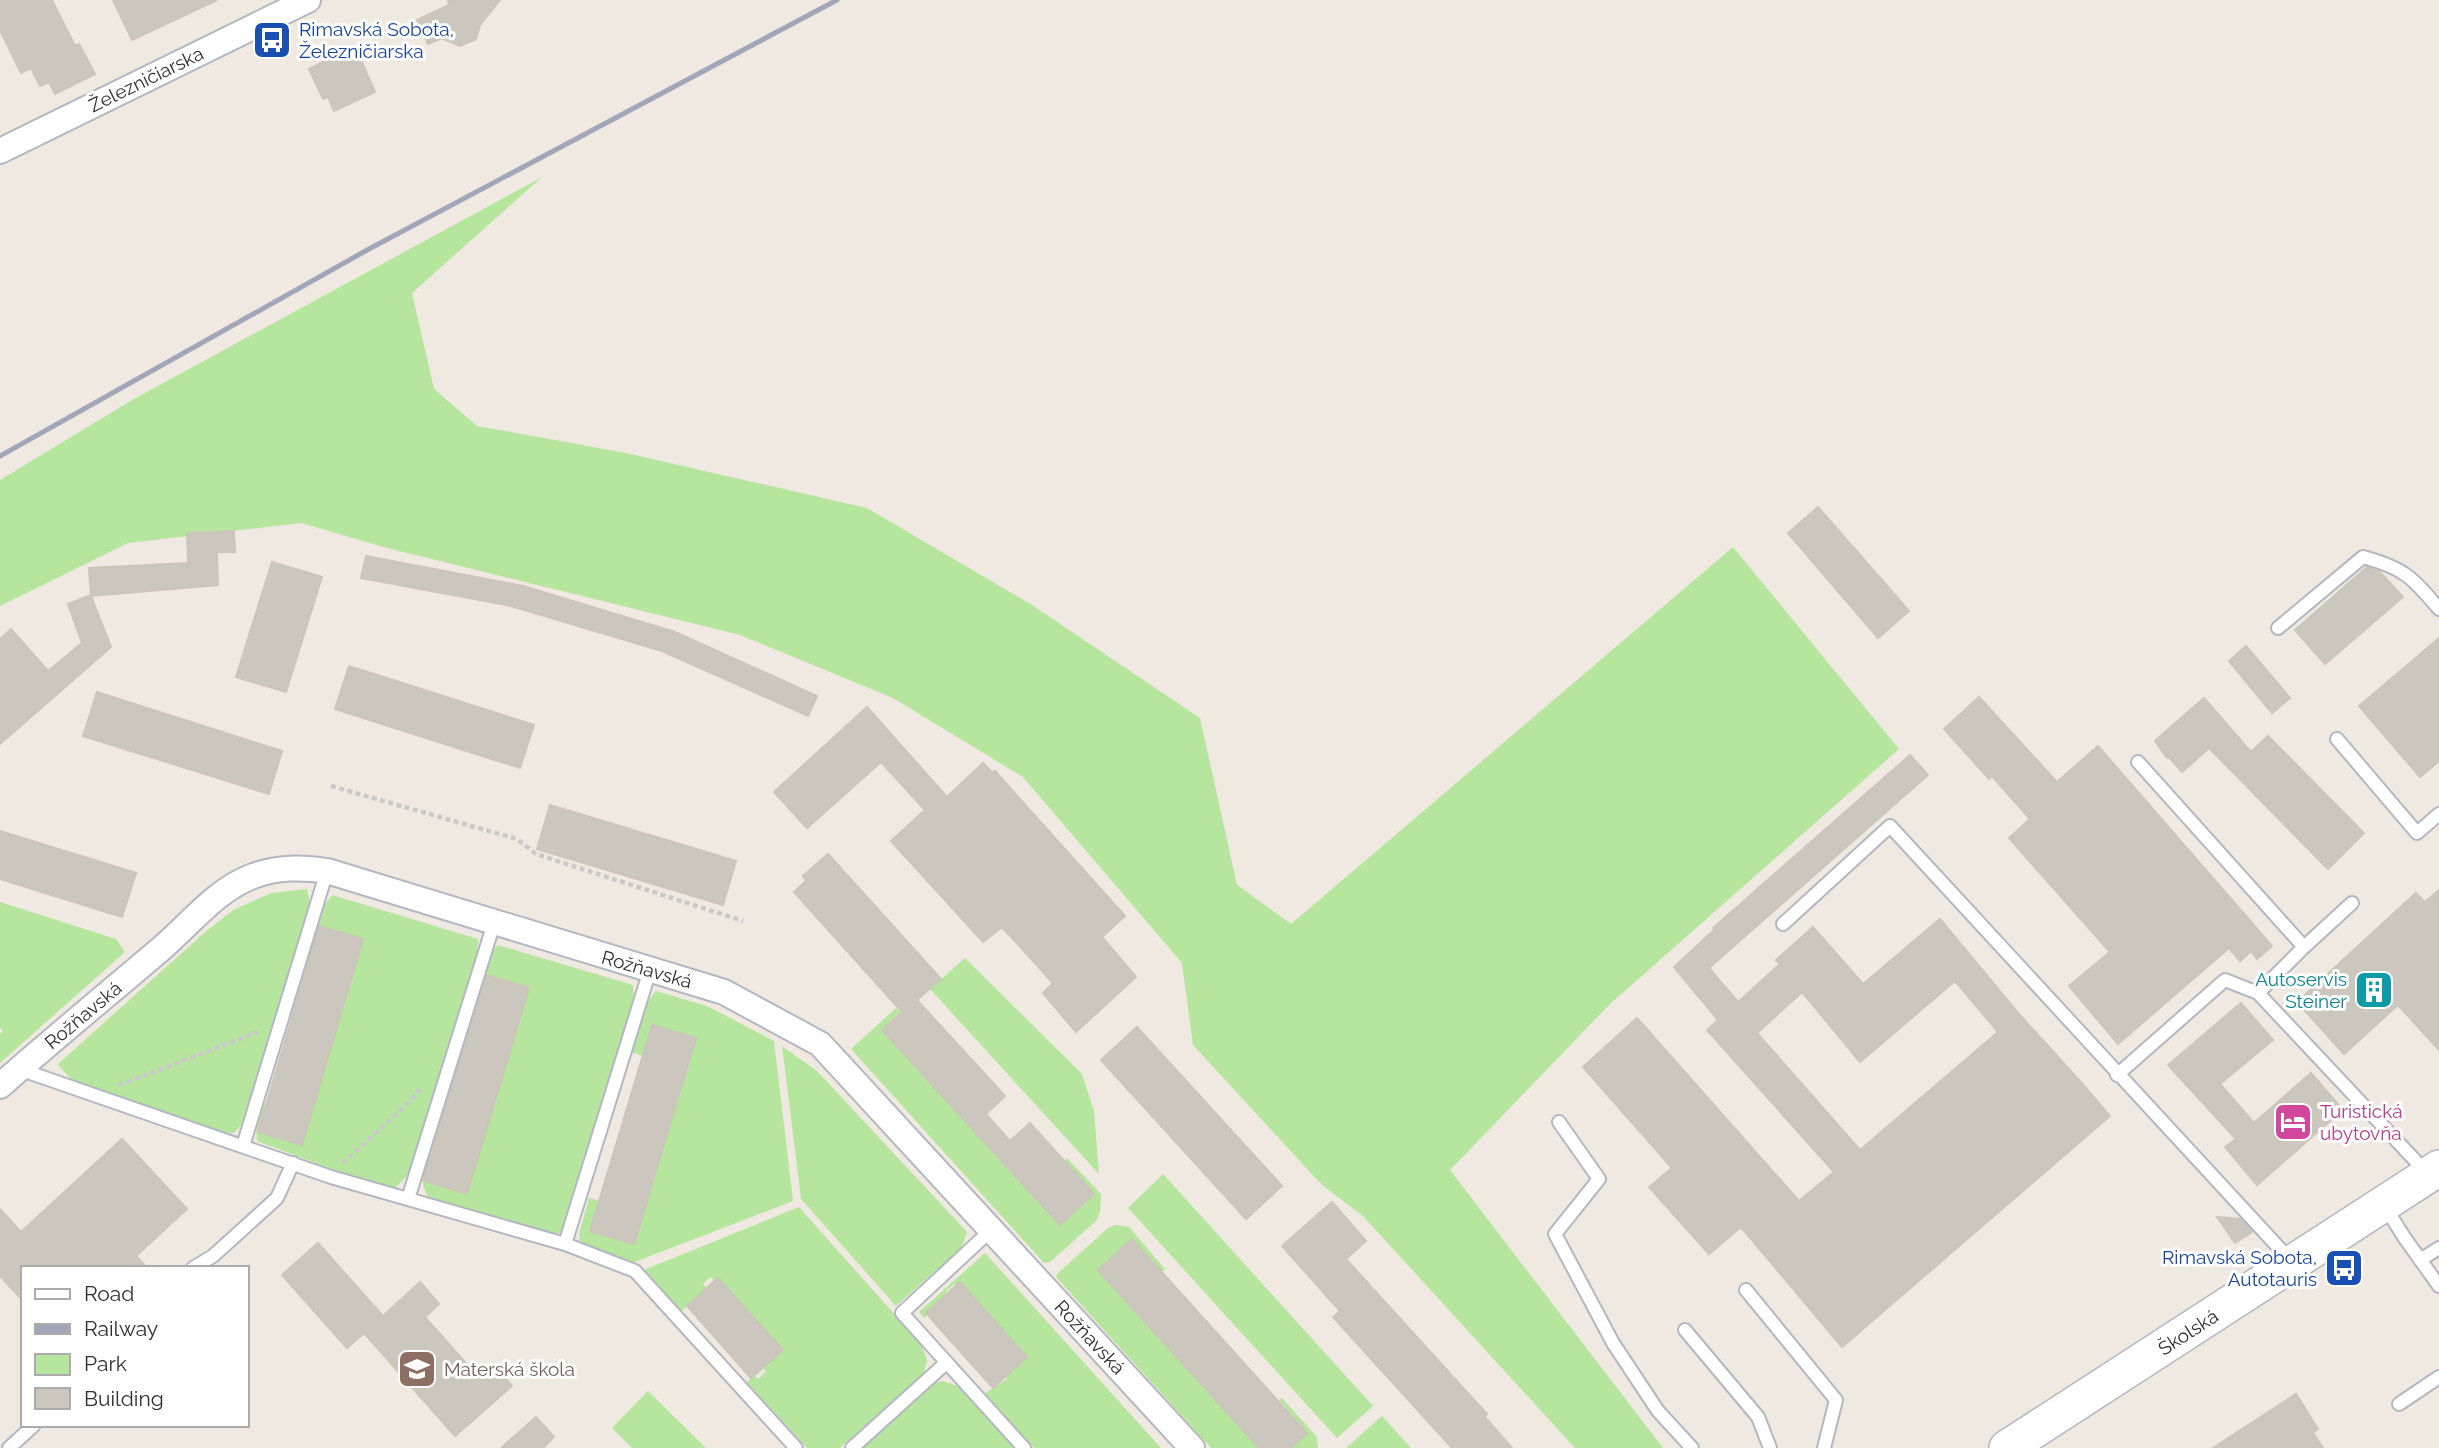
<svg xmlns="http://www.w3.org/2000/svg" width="2439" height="1448" font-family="Raleway,sans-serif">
  <rect width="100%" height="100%" fill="#efe9e1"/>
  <!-- green -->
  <path fill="#b6e59e" d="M542,177L412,293L434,389L477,426L626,453L867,508L1032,605L1200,718L1237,885L1291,924L1733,547L1899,749L1610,1004L1450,1170L1663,1448H1575L1363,1216L1322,1185L1193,1045L1182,963L1023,777L893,698L740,635L387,548L301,523L128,543L0,606V480L132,400Z
    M307,889L310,903L244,1122L234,1133L224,1132L73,1081L59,1066L58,1064L204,933L233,910L271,893Z
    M332,895L478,939L477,953L408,1175L395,1188L329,1168L257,1141L256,1128L264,1103L266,1104L259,1132L302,1145L363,940L308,956L323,907Z
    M0,902L116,939L125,952L0,1063V1034L3,1031L0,1028Z
    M498,945L633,985L634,999L564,1227L560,1233L552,1235L429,1198C418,1183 424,1166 432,1152L423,1180L467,1193L529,988L485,975L475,1005L491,953Z
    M965,958L1082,1074L1094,1111L1099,1174L930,989Z
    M656,991L707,1006L774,1041L793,1201L632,1263L580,1243L579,1234L589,1198L600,1201L590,1231L634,1244L696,1039L643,1056L632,1052L647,1002Z
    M896,1008L901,1013L882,1031L1060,1224L1094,1194L1064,1161L1067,1158L1101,1194L1100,1212L1096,1221L1050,1262L1044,1263L851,1049Z
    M782,1046L817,1071L967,1232L962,1247L896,1306L801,1199Z
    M1163,1174L1373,1406L1337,1438L1128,1208Z
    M799,1207L921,1344L927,1360L924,1373L840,1448H807L747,1382L754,1375L758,1379L766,1371L763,1368L782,1350L718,1279L715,1281L710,1277L703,1284L707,1288L682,1311L644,1270Z
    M1115,1225L1129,1227L1165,1269L1162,1272L1132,1239L1098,1270L1259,1448H1211L1056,1277L1057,1274L1108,1228Z
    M985,1253L1161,1448H1034L984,1394L1007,1379L1006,1377L1027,1357L960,1282L956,1286L954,1284L946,1291L947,1294L924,1318L919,1312Z
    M943,1381L958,1386L1015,1448H861L933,1383Z
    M648,1391L706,1448H632L612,1428Z
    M1282,1398L1317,1437L1318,1448H1291L1307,1432L1279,1400Z
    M1382,1416L1411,1448H1347V1447Z"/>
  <!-- building -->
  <path fill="#cbc7bf" stroke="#cbc5ba" stroke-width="2" fill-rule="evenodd" d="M0,0H52L75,46L79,44L95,74L55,94L49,82L40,86L31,68L21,73L0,30Z
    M113,0H217L132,40Z
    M448,0H500L480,25L476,39L460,46L442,38L428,44L417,20L449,5Z
    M357,51L375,92L334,111L328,97L323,99L309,69L338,54L340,58Z
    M1818,507L1909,611L1878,638L1788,533Z
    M234,531L235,552H217L218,585L91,596L111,647L0,744V639L11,629L48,671L82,643L68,604L91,595L89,568L188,563L187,533Z
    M366,556L523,586L675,632L817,696L808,716L662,651L511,606L361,578Z
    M272,562L322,577L286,692L236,677Z
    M2367,567L2380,572L2403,597L2325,664L2295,630Z
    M2439,638V761L2420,777L2359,706Z
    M2246,646L2290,698L2272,713L2229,661Z
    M349,666L534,725L520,768L335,709Z
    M97,692L282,751L269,794L83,736Z
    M1979,697L2057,782L2098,746L2272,946L2257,959L2251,951L2240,961L2229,948L2118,1044L2069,986L2110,952L2009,838L2030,819L1992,776L1989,779L1944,729Z
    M2204,698L2251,752L2268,736L2364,833L2328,869L2209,748L2182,772L2169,757L2167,758L2155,741Z
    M867,707L947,797L983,763L993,773L995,771L1125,916L1102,937L1136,977L1076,1032L1043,993L1053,983L1002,927L983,942L891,841L925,810L881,762L807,828L774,792Z
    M1910,755L1928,775L1709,968L1738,1002L1780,964L1776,960L1813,927L1863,984L1940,919L2019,1014L2078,1079L2076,1081L2079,1080L2110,1116L1842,1347L1741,1227L1709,1254L1649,1187L1672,1168L1583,1067L1637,1018L1799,1201L1834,1172L1707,1030L1718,1020L1674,967L1715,929L1713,928ZM1955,981L1998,1032L1860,1150L1757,1033L1802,992L1860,1062Z
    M550,805L736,861L723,905L537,849Z
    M0,831L136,873L122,917L0,879Z
    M828,854L941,979L917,1000L1005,1096L986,1114L1010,1141L1030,1123L1094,1194L1060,1225L882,1030L902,1012L794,892L806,881L803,876Z
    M2439,890V1050L2398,1005L2344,1054L2297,1002L2416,893L2425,902Z
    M319,926L363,939L302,1145L258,1132Z
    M487,975L529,988L467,1194L423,1180Z
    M2241,1003L2273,1040L2220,1084L2254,1123L2311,1073L2343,1110L2257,1185L2225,1147L2236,1139L2168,1065Z
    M652,1025L696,1038L634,1244L590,1231Z
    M1137,1027L1282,1186L1246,1219L1101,1060Z
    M122,1139L187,1209L136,1256L147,1268H23V1301L0,1276V1209L21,1232Z
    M1332,1202L1366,1241L1346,1259L1487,1414L1485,1417L1512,1448H1452L1333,1317L1340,1311L1282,1246Z
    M2217,1217L2241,1219L2252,1232L2235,1243Z
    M1132,1239L1307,1433L1291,1448H1259L1098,1270Z
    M318,1243L383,1316L420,1282L439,1304L425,1317L478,1377L493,1364L512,1386L455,1436L364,1333L347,1348L282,1275Z
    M718,1278L783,1350L751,1378L687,1306Z
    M960,1282L1027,1357L993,1388L926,1313Z
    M2296,1394L2318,1429L2313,1433L2323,1448H2213Z
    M536,1417L554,1437L543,1448H501Z"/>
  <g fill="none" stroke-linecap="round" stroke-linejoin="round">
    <defs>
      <path id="lane" d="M2278,628L2363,557C2404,568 2412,577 2439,609
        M2337,739L2417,833L2439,814
        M2138,762L2304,947L2258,993L2426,1172
        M1783,924L1890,826L2292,1262
        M2304,947L2352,903
        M19,1069L331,1177L565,1244L635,1271L796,1448
        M2117,1075L2225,980L2258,993
        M1559,1122L1599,1179L1555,1234L1613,1343L1658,1411L1692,1448
        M243,1146L327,871
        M408,1199L494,923
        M2384,1205L2404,1237L2439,1286
        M990,1231L902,1313L1024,1448
        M565,1244L650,970
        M2420,1260L2439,1248
        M193,1268L213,1256L277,1198L293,1163
        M1746,1290L1836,1400L1824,1448
        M1685,1330L1758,1417L1770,1448
        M2399,1404L2439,1377
        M9,1448L34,1425
        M852,1448L946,1363"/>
      <path id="street" d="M0,151L308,0
        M0,1086C53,1039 108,994 162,948C191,923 216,890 253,876C278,867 301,867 327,871L724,992L820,1044L1192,1448"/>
      <path id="secondary" d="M2007,1448L2439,1168"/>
    </defs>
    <!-- lane casing -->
    <use href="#lane" stroke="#b4b7c1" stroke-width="16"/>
    <!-- street casing -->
    <use href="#street" stroke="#b4b7c1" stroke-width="28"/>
    <!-- secondary casing -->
    <use href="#secondary" stroke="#b4b7c1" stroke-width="38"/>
    <!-- path -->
    <path stroke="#c9c9c9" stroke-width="4.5" stroke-dasharray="5 3.5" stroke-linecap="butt" d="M331,786L517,839L536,854L743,921
      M119,1085L258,1032
      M343,1163L403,1108L423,1087"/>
    <!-- lane -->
    <use href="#lane" stroke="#fff" stroke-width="12"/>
    <!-- street -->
    <use href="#street" stroke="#fff" stroke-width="24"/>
    <!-- secondary -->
    <use href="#secondary" stroke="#fff" stroke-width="35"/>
    <!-- rail -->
    <path stroke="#a3a6b8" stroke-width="5" d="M0,456L369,249L837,0"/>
  </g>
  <!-- icons -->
  <defs>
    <symbol id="bus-square" viewBox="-11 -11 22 22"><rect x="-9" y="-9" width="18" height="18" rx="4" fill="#1a4fb4" stroke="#fff"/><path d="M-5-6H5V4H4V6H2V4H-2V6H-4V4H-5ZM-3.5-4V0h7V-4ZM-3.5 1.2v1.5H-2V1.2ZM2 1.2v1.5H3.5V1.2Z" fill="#fff"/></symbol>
    <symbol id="building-square" viewBox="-11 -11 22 22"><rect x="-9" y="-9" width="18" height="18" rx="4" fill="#0f9aa8" stroke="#fff"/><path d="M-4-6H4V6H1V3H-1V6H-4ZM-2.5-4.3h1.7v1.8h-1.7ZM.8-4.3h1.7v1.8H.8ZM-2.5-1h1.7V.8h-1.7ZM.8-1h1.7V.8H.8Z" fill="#fff"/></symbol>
    <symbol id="hotel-square" viewBox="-11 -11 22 22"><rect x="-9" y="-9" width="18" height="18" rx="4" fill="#d1479c" stroke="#fff"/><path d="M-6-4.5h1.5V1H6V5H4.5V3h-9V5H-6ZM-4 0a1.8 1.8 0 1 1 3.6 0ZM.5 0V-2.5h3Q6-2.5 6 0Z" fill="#fff"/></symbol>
    <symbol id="school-square" viewBox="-11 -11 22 22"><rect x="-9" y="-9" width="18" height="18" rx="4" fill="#8d6e63" stroke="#fff"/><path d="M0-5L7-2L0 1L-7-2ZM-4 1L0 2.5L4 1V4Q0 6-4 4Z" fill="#fff"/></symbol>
  </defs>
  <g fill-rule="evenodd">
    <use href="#bus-square" x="250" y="18" width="44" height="44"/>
    <use href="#building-square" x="2352" y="968" width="44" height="44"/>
    <use href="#hotel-square" x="2271" y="1100" width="44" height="44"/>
    <use href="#bus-square" x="2322" y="1246" width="44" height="44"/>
    <use href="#school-square" x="395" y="1347" width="44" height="44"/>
  </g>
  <g text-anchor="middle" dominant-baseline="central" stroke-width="6" stroke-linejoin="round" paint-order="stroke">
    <!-- transit labels -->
    <g font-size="19" fill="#164399" stroke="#fff" text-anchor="start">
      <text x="299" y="29">Rimavská Sobota,<tspan x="299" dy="22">Železničiarska</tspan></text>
      <text x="2317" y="1257" text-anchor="end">Rimavská Sobota,<tspan x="2317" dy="22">Autotauris</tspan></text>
    </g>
    <!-- street labels -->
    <g font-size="19" fill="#2e2e2e" stroke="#fff">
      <text transform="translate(146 79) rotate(-26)">Železničiarska</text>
      <text transform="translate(647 969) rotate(16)">Rožňavská</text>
      <text transform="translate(83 1015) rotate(-40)">Rožňavská</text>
      <text transform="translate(2188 1332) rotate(-33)">Školská</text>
      <text transform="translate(1090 1337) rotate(47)">Rožňavská</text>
    </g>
    <!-- culture labels -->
    <g font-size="19" fill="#0d838f" stroke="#fff" text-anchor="end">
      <text x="2347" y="979">Autoservis<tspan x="2347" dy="22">Steiner</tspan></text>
    </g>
    <!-- hotel labels -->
    <g font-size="19" fill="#b23c85" stroke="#fff" text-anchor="start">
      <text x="2320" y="1111">Turistická<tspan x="2320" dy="22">ubytovňa</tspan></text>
    </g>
    <!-- education labels -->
    <g font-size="19" fill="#785e54" stroke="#fff" text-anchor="start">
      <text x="444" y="1369">Materská škola</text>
    </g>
  </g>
  <!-- legend -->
  <rect x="21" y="1266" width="228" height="161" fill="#ffffff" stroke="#ababab" stroke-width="2"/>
  <rect x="35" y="1289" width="35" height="10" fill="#ffffff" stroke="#ababab" stroke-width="2"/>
  <text x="84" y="1301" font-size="21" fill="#2e2e2e">Road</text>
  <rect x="35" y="1324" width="35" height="10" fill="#a3a6b8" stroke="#ababab" stroke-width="2"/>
  <text x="84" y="1336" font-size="21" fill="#2e2e2e">Railway</text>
  <rect x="35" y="1354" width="35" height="21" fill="#b6e59e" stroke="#ababab" stroke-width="2"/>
  <text x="84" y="1371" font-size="21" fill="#2e2e2e">Park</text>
  <rect x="35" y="1388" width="35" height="21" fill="#cbc7bf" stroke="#ababab" stroke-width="2"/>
  <text x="84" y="1406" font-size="21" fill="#2e2e2e">Building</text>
</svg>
